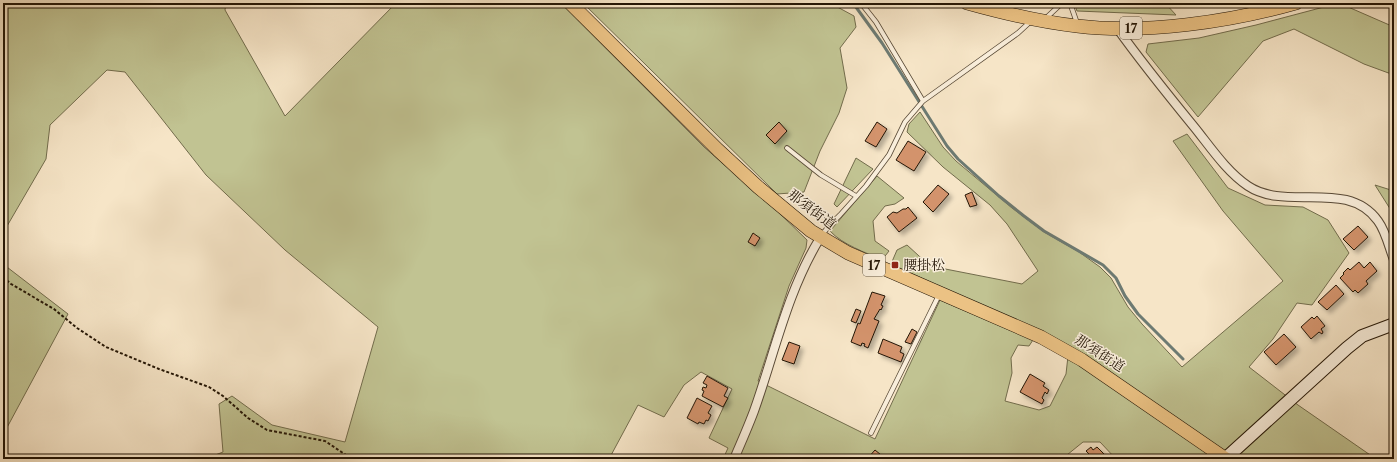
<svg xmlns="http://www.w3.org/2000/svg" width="1397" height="462" font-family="'Libre Caslon Text','Noto Serif JP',serif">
  <defs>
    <filter id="shadow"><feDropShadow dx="3.5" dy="3.5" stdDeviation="2" flood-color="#0004"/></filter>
  </defs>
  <rect width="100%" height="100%" fill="#f6e5c7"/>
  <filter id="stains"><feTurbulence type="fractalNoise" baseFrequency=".005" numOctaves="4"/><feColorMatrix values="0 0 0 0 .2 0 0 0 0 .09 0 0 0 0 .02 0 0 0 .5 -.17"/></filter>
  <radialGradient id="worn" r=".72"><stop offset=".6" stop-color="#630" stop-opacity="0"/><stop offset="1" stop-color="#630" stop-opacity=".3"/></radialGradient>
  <!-- green -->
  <path fill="#c1c392" stroke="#726c4c" d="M3,3H226L225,10L285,116L396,3H561L704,147L772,206L807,240L806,248L789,286L758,381L875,439L940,300L1033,340L1029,346L1018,345L1011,358L1012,373L1005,401L1039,410L1050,406L1066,374L1068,356L1019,323L891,264L897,250L907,245L930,266L1022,284L1038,271L1007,224L990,205L943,167L907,132L909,124L920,112L943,147L956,161L1012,208L1044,232L1079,252L1100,267L1111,278L1128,307L1142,324L1182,367L1283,281L1223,211L1173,141L1187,134L1228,188L1265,205L1303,207L1328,220L1349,253L1312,305L1297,303L1273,339L1249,367L1298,405L1376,459H1116L1100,442H1083L1062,459H723L728,448L709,438L732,389L701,372L684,385L664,417L638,405L609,459H205L223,452L219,404L232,396L272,425L345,442L378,327L285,250L206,175L125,72L107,70L50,125L46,159L3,233Z
    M583,3H830L854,16L856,27L840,48L847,88L839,113L820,151L804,192L777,194Z
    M1074,3H1165L1176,15L1077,11Z
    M1339,3L1394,27V75L1364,64L1294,29L1263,41L1198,117L1146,52L1148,44L1199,38L1256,25Z
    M856,158L873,169L837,207L834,204Z
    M877,176L904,198L895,204L885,206L873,221L875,241L889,251L882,260C865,252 843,245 830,231Z
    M1375,185L1394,191V215Z
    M3,264L68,314L3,435Z"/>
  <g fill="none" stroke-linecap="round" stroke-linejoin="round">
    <!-- stream -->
    <path stroke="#6d7a72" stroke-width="3" d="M853,3L882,43L947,146L958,159L999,196L1024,216L1044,231L1103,265L1116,278L1125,296L1138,314L1183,359"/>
  </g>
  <!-- building -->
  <path fill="#d3936c" stroke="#231505" filter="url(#shadow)" d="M779,122L787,131L775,144L766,135Z
    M877,122L887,129L876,147L865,141Z
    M908,141L926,152L914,171L896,160Z
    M938,185L949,194L933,212L923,202Z
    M972,192L977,205L970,207L965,195Z
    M908,207L917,218L899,232L887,217L893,212L897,213L903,209H906Z
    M1358,226L1368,237L1354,250L1343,239Z
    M753,233L760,238L755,246L748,242Z
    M1359,262L1364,268L1370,262L1377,271L1366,281L1368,284L1358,293L1355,290L1353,292L1340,278L1344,274L1343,273L1348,268L1350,270Z
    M1336,285L1344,294L1327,310L1318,302Z
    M872,292L885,296L881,305L883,306L881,310L880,309L874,319L879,321L868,348L864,346L865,344L862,343L861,346L851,342L858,323L860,324Z
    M856,309L861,311L856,323L851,321Z
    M1317,316L1325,326L1321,329L1323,332L1322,334L1319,332L1311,339L1301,327L1312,317L1314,319Z
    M912,329L917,332L911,344L905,342Z
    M1284,334L1296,347L1276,365L1264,352Z
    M883,339L902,347L900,352L904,354L901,362L878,353Z
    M789,342L800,346L794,364L782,360Z
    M1030,374L1045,383L1043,386L1049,390L1047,394L1045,392L1042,398L1044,400L1042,404L1020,392Z
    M707,376L728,388L724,396L728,398L723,407L702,396L704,391L702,390L703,387L706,388L707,385L703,383Z
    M697,398L712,406L708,413L711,415L708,421L706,420L704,424L699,422L698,424L687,418Z
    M1091,447L1093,450L1097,447L1109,459H1091L1088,456L1090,455L1086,451Z
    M875,450L886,459H867Z"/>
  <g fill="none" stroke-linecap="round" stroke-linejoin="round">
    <defs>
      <path id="lane" d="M861,3L876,22L923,101
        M1070,3L1077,23
        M1045,19L1062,3
        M787,148L821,175L856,196
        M822,235L828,227L840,215L866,186L889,155L905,122L923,101L1018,33L1031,21
        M871,433L939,295"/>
      <path id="street" d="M1117,28C1142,63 1168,95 1195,128C1211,148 1227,172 1248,186C1287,212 1347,178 1378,221C1386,232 1389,247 1394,260
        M734,459C741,443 748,427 754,411C775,352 787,292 820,238"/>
      <path id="secondary" d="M1225,459L1347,348L1362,336L1394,324"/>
      <path id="primary" d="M570,3L718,150L758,187L811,231L848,253L1041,337L1082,360L1226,459
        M967,3C1003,13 1039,22 1077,26C1146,34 1229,22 1296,3"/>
    </defs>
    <!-- lane casing -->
    <use href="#lane" stroke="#584936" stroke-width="5.5"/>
    <!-- street casing -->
    <use href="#street" stroke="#584936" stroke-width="10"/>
    <!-- secondary casing -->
    <use href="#secondary" stroke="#231505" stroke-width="14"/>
    <!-- primary casing -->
    <use href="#primary" stroke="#231505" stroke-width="14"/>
    <!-- path -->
    <path stroke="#231505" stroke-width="2" stroke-dasharray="3 2" stroke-linecap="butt" d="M3,277L11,284L54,309L77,328L106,347L159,369L209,387L223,396L248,418L267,430L325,441L352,459"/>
    <!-- lane -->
    <use href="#lane" stroke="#f9eedb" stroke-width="4"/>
    <!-- street -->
    <use href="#street" stroke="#f9eedb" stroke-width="8"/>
    <!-- secondary -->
    <use href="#secondary" stroke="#f9eedb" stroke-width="12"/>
    <!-- primary -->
    <use href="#primary" stroke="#ebc284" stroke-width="13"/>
  </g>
  <!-- markers -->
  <rect fill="#8f2418" stroke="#f9eedb" stroke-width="1.5" x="891" y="261" width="8" height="8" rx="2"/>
  <g text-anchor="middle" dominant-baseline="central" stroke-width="3" stroke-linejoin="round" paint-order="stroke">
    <!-- shield labels -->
    <g fill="#f9eedb" stroke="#635645" stroke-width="1">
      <rect x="1120" y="17" width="22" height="22" rx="3"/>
      <rect x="863" y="254" width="22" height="22" rx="3"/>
    </g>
    <g font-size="13" font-weight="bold" fill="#231505">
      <text x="1131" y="28">17</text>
      <text x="874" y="265">17</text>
    </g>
    <!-- street labels -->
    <g font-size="14" fill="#231505" stroke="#f9eedb">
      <text transform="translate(812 209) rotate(37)">那須街道</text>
      <text transform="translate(1100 353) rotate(33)">那須街道</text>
    </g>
    <!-- poi labels -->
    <g font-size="14" fill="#231505" stroke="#f9eedb" text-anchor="start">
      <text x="903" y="265">腰掛松</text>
    </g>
  </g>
  <!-- margin -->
  <rect width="1397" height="462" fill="none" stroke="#f6e5c7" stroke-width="16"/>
  <rect x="4" y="4" width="1389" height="454" fill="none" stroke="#231505" stroke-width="2"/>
  <rect x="8" y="8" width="1381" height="446" fill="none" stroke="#231505"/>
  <rect width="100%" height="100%" filter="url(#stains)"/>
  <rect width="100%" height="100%" fill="url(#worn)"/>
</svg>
